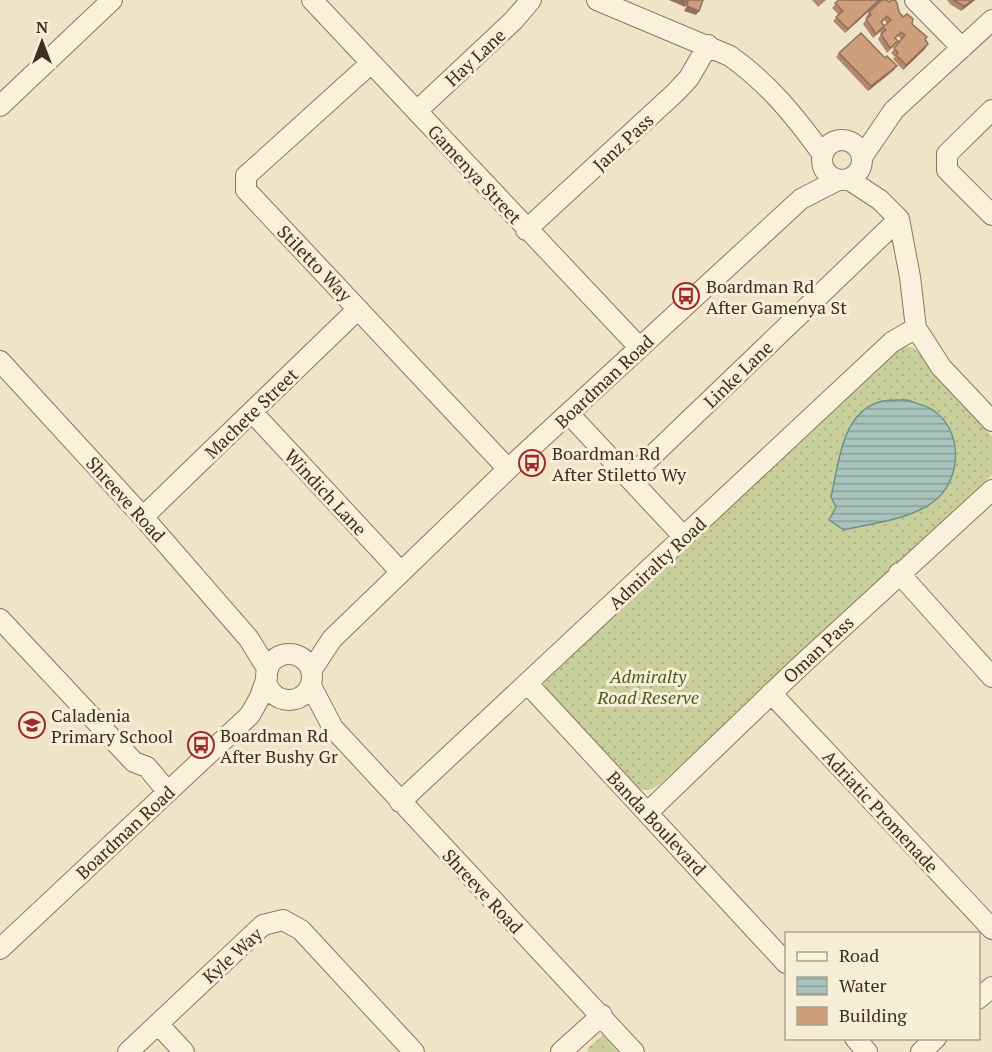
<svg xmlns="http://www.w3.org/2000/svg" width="992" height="1052" font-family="'PT Serif',serif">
  <defs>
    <pattern id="grass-dots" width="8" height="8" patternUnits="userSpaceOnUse" patternTransform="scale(1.5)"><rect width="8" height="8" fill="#c9cf9b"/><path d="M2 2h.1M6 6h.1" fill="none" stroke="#aeb285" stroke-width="1.8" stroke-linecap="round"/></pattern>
    <pattern id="water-rules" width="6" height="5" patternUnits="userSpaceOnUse" patternTransform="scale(1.5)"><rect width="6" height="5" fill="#a9c4bc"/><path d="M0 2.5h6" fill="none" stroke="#8ba098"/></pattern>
  </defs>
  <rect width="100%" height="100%" fill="#f0e4c8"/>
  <!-- grass -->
  <path fill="url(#grass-dots)" d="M905,346L914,348L989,433L992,437V475L659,785L649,790L638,789L548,695L544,686L545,676L898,349Z
    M603,1035L618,1052H588L587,1049Z"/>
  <!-- water -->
  <path fill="url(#water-rules)" stroke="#6f938a" stroke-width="1.5" d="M907,400C915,403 925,405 933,410C964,431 962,481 933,502C909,520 872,523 844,530L829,520L836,507L831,497C839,464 841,414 879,402C887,399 898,400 907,400Z"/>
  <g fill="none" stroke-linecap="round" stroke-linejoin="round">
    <defs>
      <path id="minor" d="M312,0L639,347
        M597,0L730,56C768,83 796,117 823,155
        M915,0L962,48
        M370,64L246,176V190L508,469
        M0,106L112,0
        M992,110L947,154V170L992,215
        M417,111L514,20L531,0
        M822 160a20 20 0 1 1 40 0a20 20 0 1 1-40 0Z
        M862,157L894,110L992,20
        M848,179L880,200L899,219L910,277L916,328L941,367L992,421
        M526,230L676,92L689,78L708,45
        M0,361L143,517L249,639L268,670
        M252,412L400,571
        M570,415L684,537
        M629,478L899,219
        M143,517L358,309
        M899,573L992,677
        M0,619L134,762L147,767L168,792
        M266 677a23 23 0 1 1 46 0a23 23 0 1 1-46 0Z
        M311,671L332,639L508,469L801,199L838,180
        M528,684L786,963
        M311,686L333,728L634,1052
        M771,693L992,929
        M400,802L892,342L916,328
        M647,813L798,668L992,490
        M0,949L250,715L260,697L267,677
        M978,999L992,987
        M158,1024L184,1052
        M855,1038L867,1052
        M128,1052L263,925L283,920L301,930L414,1052
        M561,1052L602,1015
        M921,1052L936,1038"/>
    </defs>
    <!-- minor casing -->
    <use href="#minor" stroke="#8d765c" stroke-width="22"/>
    <!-- minor -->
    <use href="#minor" stroke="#faf1dc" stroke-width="20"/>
  </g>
  <!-- wall -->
  <path fill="#b2896c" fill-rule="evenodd" d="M812,0H826L818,7Z
    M839,0H881L845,33L833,21L839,15L832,8Z
    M947,0H975L961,11L950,4Z
    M869,12H899L912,24L925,39V49L903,70L893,59L895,57L891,53L901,39L898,36L896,38L895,45L887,53L878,39L882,33L880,32L873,38L863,24L867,18L866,17ZM884,20L887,23L884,26L882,23Z
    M839,53L894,70L868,91L836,57Z"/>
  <!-- shaded-wall -->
  <path fill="#916f58" d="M669,0H683L688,2L685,7Z
    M879,0H881L845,33L848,29Z
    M973,0H975L961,11L964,6Z
    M687,6L699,11L696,15L684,11Z
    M928,44L925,49L903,70L906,65Z
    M897,66L894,70L868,91L871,86Z"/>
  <!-- building -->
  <path fill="#cf9f7d" stroke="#916f58" stroke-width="1.5" fill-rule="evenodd" d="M683,0H703L699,11L687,6L688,2Z
    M839,0H879L848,29L836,17L843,11L835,3Z
    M882,0H887L889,2L892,0H895L897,3L899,12L903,17L907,14L913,19L912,24L927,37L925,39L928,44L906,65L896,55L898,53L894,48L905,35L901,32L895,38L898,41L890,48L881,34L886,30L883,27L876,34L866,19L871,15L869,12ZM887,16L891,20L884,26L881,22Z
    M953,0H973L964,6Z
    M861,33L885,58L887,56L897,66L871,86L839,53Z"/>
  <!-- icons -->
  <defs>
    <symbol id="bus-ring" viewBox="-11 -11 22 22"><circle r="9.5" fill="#f7eed8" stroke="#9e2a2b" stroke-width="1.5"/><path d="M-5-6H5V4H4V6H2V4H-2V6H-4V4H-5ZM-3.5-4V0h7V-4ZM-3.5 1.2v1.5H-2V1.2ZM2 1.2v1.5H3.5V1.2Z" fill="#9e2a2b"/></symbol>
    <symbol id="school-ring" viewBox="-11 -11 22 22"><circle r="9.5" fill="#f7eed8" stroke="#9e2a2b" stroke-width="1.5"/><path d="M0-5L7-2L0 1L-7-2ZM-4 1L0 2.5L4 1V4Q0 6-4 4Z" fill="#9e2a2b"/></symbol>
  </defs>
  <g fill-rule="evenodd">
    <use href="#bus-ring" x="671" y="281" width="30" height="30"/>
    <use href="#bus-ring" x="517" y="448" width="30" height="30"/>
    <use href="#school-ring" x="17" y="710" width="30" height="30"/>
    <use href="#bus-ring" x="186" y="730" width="30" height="30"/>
  </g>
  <g text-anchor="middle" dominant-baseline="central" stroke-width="6" stroke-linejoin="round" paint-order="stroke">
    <!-- street labels -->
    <g font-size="18" fill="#3d2e20" stroke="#f7eed8">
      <text transform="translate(475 57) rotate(-43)">Hay Lane</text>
      <text transform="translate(623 142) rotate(-43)">Janz Pass</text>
      <text transform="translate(475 174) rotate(47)">Gamenya Street</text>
      <text transform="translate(315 263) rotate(46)">Stiletto Way</text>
      <text transform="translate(738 374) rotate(-44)">Linke Lane</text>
      <text transform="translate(604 381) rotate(-43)">Boardman Road</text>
      <text transform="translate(251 413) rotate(-44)">Machete Street</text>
      <text transform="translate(326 492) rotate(47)">Windich Lane</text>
      <text transform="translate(126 499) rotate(48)">Shreeve Road</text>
      <text transform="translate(657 563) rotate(-43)">Admiralty Road</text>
      <text transform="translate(818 649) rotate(-43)">Oman Pass</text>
      <text transform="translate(881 811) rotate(47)">Adriatic Promenade</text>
      <text transform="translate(657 823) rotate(47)">Banda Boulevard</text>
      <text transform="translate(125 832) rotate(-43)">Boardman Road</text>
      <text transform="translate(483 891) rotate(47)">Shreeve Road</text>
      <text transform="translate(232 955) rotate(-42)">Kyle Way</text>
    </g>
    <!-- poi labels -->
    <g font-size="18" fill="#3d2e20" stroke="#f7eed8" text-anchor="start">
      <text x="706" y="286">Boardman Rd<tspan x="706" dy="21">After Gamenya St</tspan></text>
      <text x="552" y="453">Boardman Rd<tspan x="552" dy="21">After Stiletto Wy</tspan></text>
      <text x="51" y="715">Caladenia<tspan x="51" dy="21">Primary School</tspan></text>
      <text x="220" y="735">Boardman Rd<tspan x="220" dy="21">After Bushy Gr</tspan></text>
    </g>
    <!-- park labels -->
    <g font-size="18" font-style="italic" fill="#4d5a26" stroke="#f7eed8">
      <text x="648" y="676">Admiralty<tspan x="648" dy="21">Road Reserve</tspan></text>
    </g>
  </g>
  <!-- legend -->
  <rect x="785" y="932" width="195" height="108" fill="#f7eed8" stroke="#ada18e" stroke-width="1.5"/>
  <rect x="797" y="952" width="30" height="9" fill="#faf1dc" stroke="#ada18e" stroke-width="1.5"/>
  <text x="839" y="962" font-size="18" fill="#3d2e20">Road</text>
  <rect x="797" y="977" width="30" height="18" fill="url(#water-rules)" stroke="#ada18e" stroke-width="1.5"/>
  <text x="839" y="992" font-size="18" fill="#3d2e20">Water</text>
  <rect x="797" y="1007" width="30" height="18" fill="#cf9f7d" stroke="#ada18e" stroke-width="1.5"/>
  <text x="839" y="1022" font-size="18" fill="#3d2e20">Building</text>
  <!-- north arrow -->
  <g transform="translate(42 42)" stroke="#f7eed8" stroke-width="4.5" paint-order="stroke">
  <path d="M0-4.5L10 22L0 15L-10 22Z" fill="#3d2e20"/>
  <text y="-9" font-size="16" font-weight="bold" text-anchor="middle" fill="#3d2e20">N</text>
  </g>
</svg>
